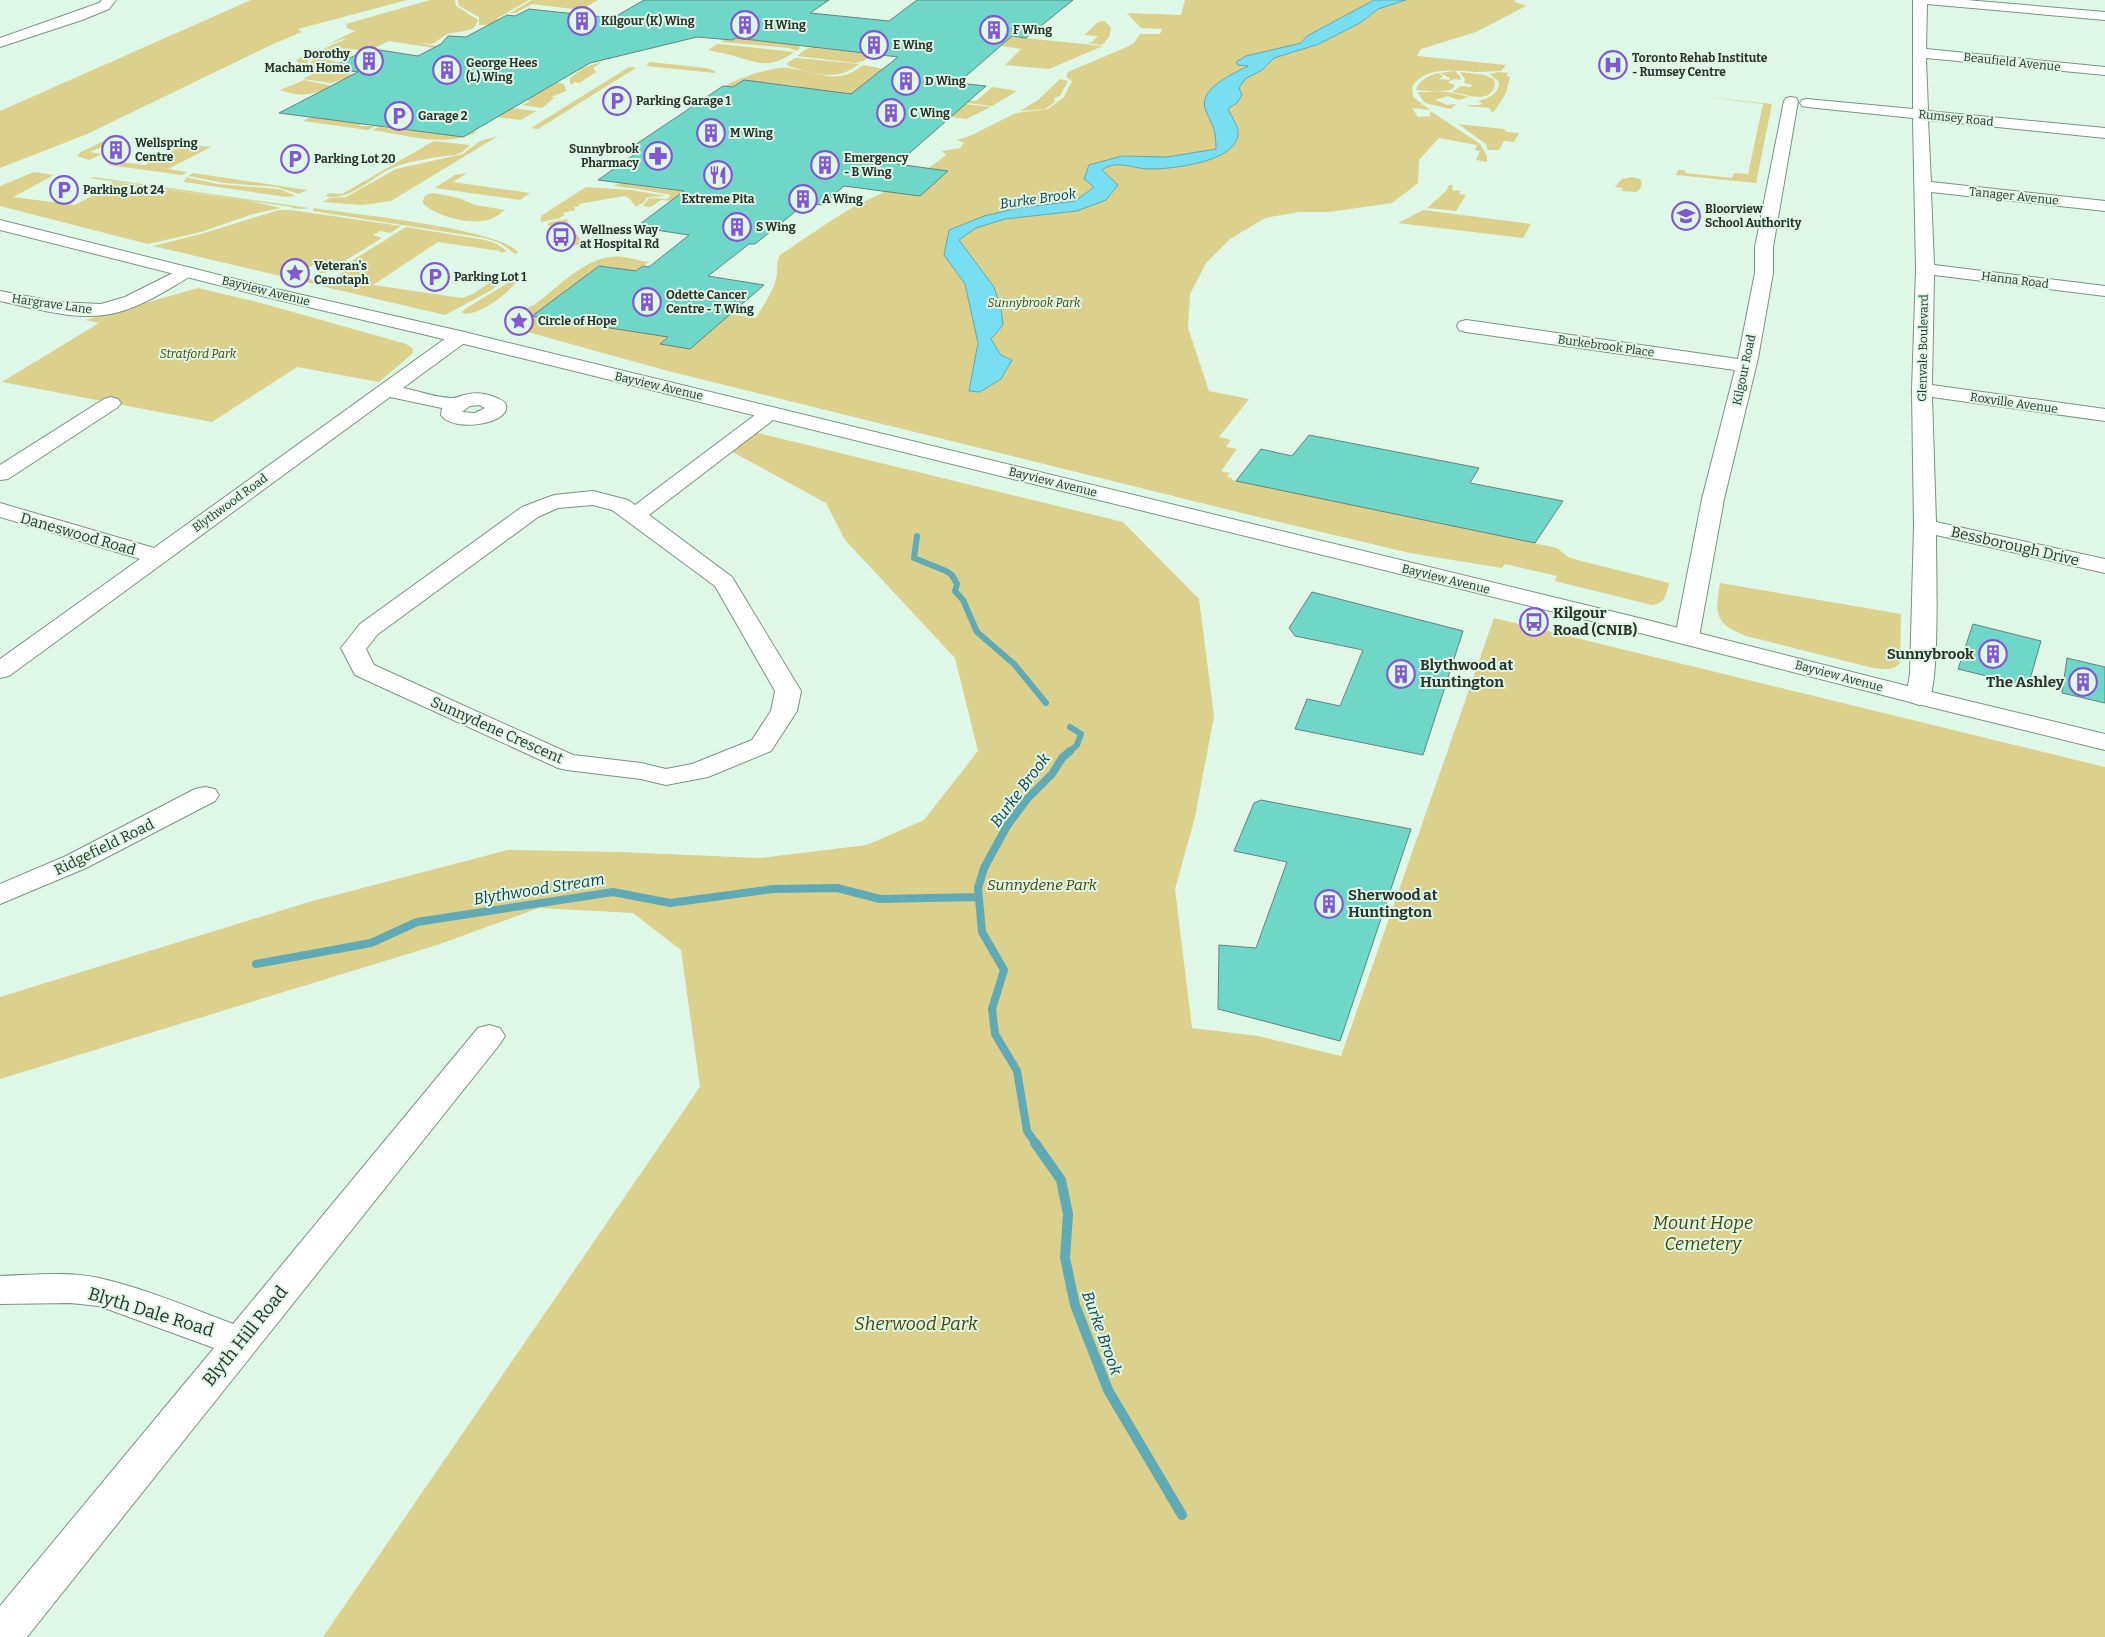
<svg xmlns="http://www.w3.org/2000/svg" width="2105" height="1637" font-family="Bitter,serif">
  <rect width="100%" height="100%" fill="#def7e6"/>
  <!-- green -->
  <path fill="#dbd08c" d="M251,0H407L298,29L302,32L273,44L87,134L0,168V111Z
    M430,0H455L456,6L478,20C474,34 460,30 448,34C442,36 437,43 431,44C427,44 422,43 419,43L437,46L434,48L388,41L370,51L340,48L322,58L341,63C329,69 325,73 311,67L310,63L325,48L348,38C335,41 308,49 307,66L301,65L296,60L355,31L347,28L346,24Z
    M458,0H529L496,19L502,20L492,25H479V17L459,6Z
    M532,0H598L581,10L532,4L516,13H510Z
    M1185,0H1515V2L1526,6L1476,32L1421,49L1417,56L1506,65L1501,71C1493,71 1485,72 1477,72C1456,71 1426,65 1412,87L1413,97L1430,110L1412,108L1418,117L1431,116L1429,113L1432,112L1480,144L1487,156V162L1476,160L1480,151L1475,150L1477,145L1439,138L1419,160L1418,183L1392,203L1329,212H1299L1265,218L1230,239L1206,263L1190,294L1188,328L1209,391L1249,399L1219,437L1231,440L1226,447L1237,449L1221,471L1230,473L1227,477L1232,478V480L1557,548L1568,557L1577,560L1669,583C1666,595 1665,604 1652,605L1555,581L1557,576L1505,564L1502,568L1410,553L1254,516L668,371L524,331L518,329L512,322C522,308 531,308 542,299C565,281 591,253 623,257C631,258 640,261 649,262L636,271L598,266L580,280L571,290H567L532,316L668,337L660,344L730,314L756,318C762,307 771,295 775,283C779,273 775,263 780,255C804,239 828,222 853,207C863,201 875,198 885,191L920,196L948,171L929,168L946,155L942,151L960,148L964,143L957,140L972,135L1016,113L1048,109L1064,97L1072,81L1066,77L1068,72L1129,46L1134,43L1140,34H1160L1162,29L1141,28L1127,13L1181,15Z
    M1105,21L1111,28L1109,37L1102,45L1087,43L1092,42L1098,36L1084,35L1098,22Z
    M958,31L1103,46L1049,69L1005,65L1021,49L983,43Z
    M736,38L798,45L800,48L797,51L789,48L721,42C726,38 731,41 736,38Z
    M717,44H720L794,52C768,70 759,63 731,55C724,53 715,52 708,50Z
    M816,46V48L871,54L864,61L855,63L797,56L806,49Z
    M795,58H798L859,64C836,83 814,73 788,66L787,63Z
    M603,61L593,68L596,72L579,83L575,82L570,85V78L583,68Z
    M650,62L706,68L715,71V73L646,66Z
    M295,65L315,70L357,75L331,83L303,79L315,73L304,71Z
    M863,65L884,69L773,154L797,86L744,80L733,87L725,86C738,78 773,66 788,68C818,71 835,87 863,65Z
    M629,67L636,68L538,129L531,128Z
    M1455,71L1460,76L1461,80L1454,79L1448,82L1454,85V88C1444,94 1428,91 1416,90C1419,80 1428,76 1438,73L1443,76L1439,79L1449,80L1450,78L1440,73Z
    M1460,72L1485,75L1493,79L1495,83C1492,106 1467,94 1452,92L1461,86L1470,87L1472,85L1464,83L1465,79Z
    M1499,72L1508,73L1507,76L1510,77L1506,93L1494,112L1490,111L1491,109C1484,106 1474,108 1466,105H1480L1482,103L1478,101C1489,98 1499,94 1499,82L1490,74Z
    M1060,79L1068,81L1060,96L1054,98L1055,102L1045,109L1020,111L1038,100Z
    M304,80L328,85L332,88C309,94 304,98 280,90Z
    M556,82L564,84L566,91L551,97L554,98L542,108L522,105L530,101L526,100Z
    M992,87L1017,91L992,106L887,93L976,101Z
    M1417,92H1448L1469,97L1459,100L1448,96L1435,100L1447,105L1456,104L1451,109L1425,103Z
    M1705,97L1772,104L1756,183L1676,175L1678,170H1685V173L1732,178L1734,173L1748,174L1763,104Z
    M939,101L991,107L966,119L951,117L963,105Z
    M505,107L536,111L521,120L497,117Z
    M310,117L362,124L359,126H375L368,130L303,121Z
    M1458,124L1504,129L1507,132L1519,133L1514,142L1504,141L1499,150H1488L1486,144Z
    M379,127L463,137L473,131L477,132C445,148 407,135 372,130Z
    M116,135L124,136L118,140L142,144C135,144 128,141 121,142C110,143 101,147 90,152L102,154L89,160L77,156L81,152Z
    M498,136L391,201L362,205L323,202L329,198L346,197L396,169L463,154L480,141Z
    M434,141L470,145L462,152L455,155C435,157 414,160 395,167C373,175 349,203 325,196L330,193L342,194Z
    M185,144L211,147L168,169L187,172L182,175L108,165L118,160L102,157L111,156L129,158L122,162L145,165Z
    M34,172L54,175L13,197L75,205L114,184L109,183L113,182L249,201L281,208L253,214L201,232L148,244L0,206V186Z
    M193,173L307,190L299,194L277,187L225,183L188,176Z
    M467,173L453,182L530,193L520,200L435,188L455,175Z
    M93,177L309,208L302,209L291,208L292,207L90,178Z
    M186,177L217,184L279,189L296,196L286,197L184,182Z
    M1632,177L1640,179L1642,183L1640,189L1636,192L1622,191L1623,188L1615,187L1622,179Z
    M619,183L678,191L683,187L689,188L671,201L661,200L651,207L643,206L649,198L667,199L671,195L638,189L614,186Z
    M1449,185H1453L1452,190L1460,191L1459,194L1466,195L1456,211L1427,208L1446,191Z
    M586,187L631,190L666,196L647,197L644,202L636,207L629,198L624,196L579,204V206L574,207L575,210L563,213L564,216L560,217V218L541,222V216Z
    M433,193L459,198L475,205L505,210C501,213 496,217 491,219C474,226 436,217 423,203C423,196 427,194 433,193Z
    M313,208C351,214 497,228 518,252L515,254L500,243L485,238L313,211Z
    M279,210H291L401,226L390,233L380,231L373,235L382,238L325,273H319L329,266L315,264L307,268L298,267L286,275L321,281L315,284L153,246L201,234Z
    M1423,210L1531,224L1523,238L1398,223Z
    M568,219L567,221L584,244L569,246L566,243L571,238L561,236L564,232L553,230L555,227L547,225L550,222Z
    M406,227L485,240L497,244L507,251L500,253V251L438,242L373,285L462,298L473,294L504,273L512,274L490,291L445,315L321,286L348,269L342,267Z
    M522,271C522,284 478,319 462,313L465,309L506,284Z
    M198,288L261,303L406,344L412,348L413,353L379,382L297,367L212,422L2,382L99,323L85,320Z
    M754,432L1123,522L1199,599L1214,716L1195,817L1175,889L1192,1028L1258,1036L1341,1056L1494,618L2105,767V1637H323L700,1087L681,950L633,913L539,908L437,945L0,1079V997L309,902L508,850L619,852L759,858L867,845L924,820L978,751L955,658L845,540L826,503L731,451Z
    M1720,583L1901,614L1900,663C1893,671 1883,669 1873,668L1746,636C1714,623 1715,615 1720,583Z"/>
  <!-- water -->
  <path fill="#77ddf1" stroke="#60aab6" d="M1374,0H1406L1378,9L1360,23L1319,44L1274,58L1262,70L1245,79L1239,88L1242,95L1237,103L1228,109C1231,115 1236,123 1238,130C1242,162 1172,169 1150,169C1132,169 1118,159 1102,170L1118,185L1106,200L1077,211L1005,219L976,228L959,240L994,287L1001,308L1003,325L991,339L1001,355L1012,360L1001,379L980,392L969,391L978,343L965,284L944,255L949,230L984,216L1018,208L1075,201L1094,187L1084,179L1089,165L1122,156L1167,157L1216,149C1216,130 1213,127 1206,111C1196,89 1233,74 1248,66L1238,65L1236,62L1246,56L1301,43L1307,36Z"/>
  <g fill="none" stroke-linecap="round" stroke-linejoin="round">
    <!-- stream-far2 -->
    <path stroke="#60aab6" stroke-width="6" d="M917,536L914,558L946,571L952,575L957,584L955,591L963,600L977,632L1014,664L1046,703
      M1069,752L1077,745L1081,734L1070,727"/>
    <!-- stream-far1 -->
    <path stroke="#60aab6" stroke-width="8" d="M256,964L371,943L417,922L613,892L670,903L773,889L837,888L880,899L979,897
      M1036,1144L1027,1131L1017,1071L995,1034L992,1009L1004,970L982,932L978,888L984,868L1007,826L1027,799L1052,774L1062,758L1070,751"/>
    <!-- stream -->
    <path stroke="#60aab6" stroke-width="10" d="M1035,1143L1061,1180L1068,1214L1065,1258L1075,1305L1108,1390L1182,1515"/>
  </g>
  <!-- building -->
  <path fill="#6fd7c8" stroke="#66837f" d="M644,0H829L810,13L889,21L917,0H1073L1026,38L1012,36L958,83L986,86L897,164L948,171L920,196L844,186L822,205L806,203L755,244H749L708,276L764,285L690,349L660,344L668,337L532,316L599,266L636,271L643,266L649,267L689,235L636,227L684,191L598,180L638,152L629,149L723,86L733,87L744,80L851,94L898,57L736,38L732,40L697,37L590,63L463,137L279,113L358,72L330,68L364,51H370L373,49L418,56L441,44L448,36L466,37L507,15L515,16L529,9L613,18Z
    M1309,435L1479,468L1470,483L1563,501L1535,543L1236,481L1261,449L1292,456Z
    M1312,592L1463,631L1423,755L1295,729L1307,699L1340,706L1363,650L1295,636L1289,628Z
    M1973,624L2041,641L2028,686L1958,669Z
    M2067,658L2105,667V703L2062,693Z
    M1261,800L1411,829L1340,1041L1218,1009L1219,945L1256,948L1287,862L1234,851L1254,803Z"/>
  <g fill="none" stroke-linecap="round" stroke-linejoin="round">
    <defs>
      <path id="minor" d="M102,0H116L109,9L82,20L0,47V38L99,3Z
        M1913,0H1966L2105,12V20L1927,4L1926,49L2105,67V75L1926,58L1928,111L2105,128V138L1928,120L1931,182L2105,201V211L1931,192L1934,265L2105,286V296L1934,275L1932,385L2105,409V421L1932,397L1936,522L2105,559V573L1936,535C1936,564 1940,685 1928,702L1919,705L1910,702L1906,697L1910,674L1914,526L1912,390L1916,269L1913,118L1807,107L1802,106L1800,103L1802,100L1807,99L1913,109Z
        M1791,97L1796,98L1798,101L1773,247V273L1758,358L1724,499L1699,637L1696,642L1687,644L1678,642L1675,637L1702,499L1735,370L1466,332L1459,330L1457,326L1459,322L1466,320L1738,359L1755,273V247L1784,101L1786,98Z
        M185,267L191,268L194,272L191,276C168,289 145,305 119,312C81,323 37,309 0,301V291L57,302L101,304L125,297Z
        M460,331L467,333L470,337L467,341L403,388C419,391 437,398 452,398C456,398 460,396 464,395C476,392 485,393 497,398C501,400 505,401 506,405C511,424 453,433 441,415L442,408L390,397L9,676L0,678V659L140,559L0,517V503L154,548L453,333ZM479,405L485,408L475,413L462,412L470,406Z
        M111,397L118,399L121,403L118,407L8,479L0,480V465L104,399Z
        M770,407L777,409L780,413L777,417L649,515L732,577L801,691L797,711L771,751L708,777L666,785L641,779L567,770L558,768L355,675L341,648L360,624L522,507L554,495L593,491L628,500L635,505L763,409ZM593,505L612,510L715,586L775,691L771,711L752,740L692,764L666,769L641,763L573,755L374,665L366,649L378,634L538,517L558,508Z
        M205,787L215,789L219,795L215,801L86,868L0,904V884L66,856L195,789Z
        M489,1025L500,1028L505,1036L500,1044L27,1637H0V1606L214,1348L99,1306L70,1303L0,1304V1276C32,1275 68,1271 99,1278C144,1288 191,1308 233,1324L478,1028Z"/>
      <path id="major" d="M0,220L263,286L460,331L1643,619L1923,690L2105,734V750L1910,702L1636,632L460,343L262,296L0,230Z"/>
    </defs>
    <!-- minor casing -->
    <use href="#minor" stroke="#7b9283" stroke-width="2"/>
    <!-- major casing -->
    <use href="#major" stroke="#7b9283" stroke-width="2"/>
    <!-- minor -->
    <use href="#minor" fill="#fff" fill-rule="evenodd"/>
    <!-- major -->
    <use href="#major" fill="#fff" fill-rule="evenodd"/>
  </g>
  <!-- icons -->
  <defs>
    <symbol id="building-ring" viewBox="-11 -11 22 22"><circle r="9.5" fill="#def7e6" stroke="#8258d2" stroke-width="1.5"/><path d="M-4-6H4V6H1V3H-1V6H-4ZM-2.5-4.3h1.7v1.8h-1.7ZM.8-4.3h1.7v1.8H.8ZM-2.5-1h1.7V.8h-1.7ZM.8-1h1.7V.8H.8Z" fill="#8258d2"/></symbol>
    <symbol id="hospital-ring" viewBox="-11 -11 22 22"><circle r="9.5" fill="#def7e6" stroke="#8258d2" stroke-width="1.5"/><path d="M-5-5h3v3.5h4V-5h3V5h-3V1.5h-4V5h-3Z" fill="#8258d2"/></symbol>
    <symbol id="parking-ring" viewBox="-11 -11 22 22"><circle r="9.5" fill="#def7e6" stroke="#8258d2" stroke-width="1.5"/><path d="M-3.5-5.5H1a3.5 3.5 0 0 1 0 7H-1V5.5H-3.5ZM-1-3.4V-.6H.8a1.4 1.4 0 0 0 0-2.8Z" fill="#8258d2"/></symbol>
    <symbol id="pharmacy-ring" viewBox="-11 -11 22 22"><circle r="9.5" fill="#def7e6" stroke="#8258d2" stroke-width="1.5"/><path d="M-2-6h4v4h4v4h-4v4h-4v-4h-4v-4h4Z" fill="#8258d2"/></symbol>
    <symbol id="restaurant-ring" viewBox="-11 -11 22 22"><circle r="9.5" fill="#def7e6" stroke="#8258d2" stroke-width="1.5"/><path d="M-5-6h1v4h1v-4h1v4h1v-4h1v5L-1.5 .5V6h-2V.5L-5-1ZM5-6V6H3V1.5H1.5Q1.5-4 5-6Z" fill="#8258d2"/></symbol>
    <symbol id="school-ring" viewBox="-11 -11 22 22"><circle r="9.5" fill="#def7e6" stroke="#8258d2" stroke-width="1.5"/><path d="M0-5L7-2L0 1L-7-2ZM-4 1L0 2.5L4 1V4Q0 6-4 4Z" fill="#8258d2"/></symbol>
    <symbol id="bus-ring" viewBox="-11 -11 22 22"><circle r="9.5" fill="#def7e6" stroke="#8258d2" stroke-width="1.5"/><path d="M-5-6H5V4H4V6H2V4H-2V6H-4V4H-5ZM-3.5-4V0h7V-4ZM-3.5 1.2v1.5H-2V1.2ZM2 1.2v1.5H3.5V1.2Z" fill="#8258d2"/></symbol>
    <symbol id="sight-ring" viewBox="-11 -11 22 22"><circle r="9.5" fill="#def7e6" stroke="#8258d2" stroke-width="1.5"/><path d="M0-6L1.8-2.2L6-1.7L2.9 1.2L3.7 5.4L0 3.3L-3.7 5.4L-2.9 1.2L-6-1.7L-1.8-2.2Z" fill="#8258d2"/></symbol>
  </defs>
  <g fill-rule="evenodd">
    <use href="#building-ring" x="566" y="5" width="32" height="32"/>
    <use href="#building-ring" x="729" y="9" width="32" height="32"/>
    <use href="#building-ring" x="978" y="14" width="32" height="32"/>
    <use href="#building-ring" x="858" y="29" width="32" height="32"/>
    <use href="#building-ring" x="353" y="45" width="32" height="32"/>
    <use href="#hospital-ring" x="1597" y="49" width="32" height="32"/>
    <use href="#building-ring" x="431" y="54" width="32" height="32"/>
    <use href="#building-ring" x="890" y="65" width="32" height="32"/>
    <use href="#parking-ring" x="601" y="85" width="32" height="32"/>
    <use href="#building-ring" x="875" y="97" width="32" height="32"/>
    <use href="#parking-ring" x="383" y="100" width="32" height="32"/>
    <use href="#building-ring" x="695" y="117" width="32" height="32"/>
    <use href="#building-ring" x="100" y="134" width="32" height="32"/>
    <use href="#pharmacy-ring" x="642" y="140" width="32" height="32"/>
    <use href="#parking-ring" x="279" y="143" width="32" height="32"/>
    <use href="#building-ring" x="809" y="149" width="32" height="32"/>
    <use href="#restaurant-ring" x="702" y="159" width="32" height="32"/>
    <use href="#parking-ring" x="48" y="174" width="32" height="32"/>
    <use href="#building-ring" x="787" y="183" width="32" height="32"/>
    <use href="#school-ring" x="1670" y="200" width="32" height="32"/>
    <use href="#building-ring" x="721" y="211" width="32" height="32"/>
    <use href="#bus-ring" x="545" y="221" width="32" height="32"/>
    <use href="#sight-ring" x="279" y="257" width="32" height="32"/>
    <use href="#parking-ring" x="419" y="261" width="32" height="32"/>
    <use href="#building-ring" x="631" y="286" width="32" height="32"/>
    <use href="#sight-ring" x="503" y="305" width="32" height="32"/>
    <use href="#bus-ring" x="1518" y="606" width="32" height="32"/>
    <use href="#building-ring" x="1977" y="638" width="32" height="32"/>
    <use href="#building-ring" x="1385" y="658" width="32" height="32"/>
    <use href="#building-ring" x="2067" y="666" width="32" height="32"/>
    <use href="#building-ring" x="1313" y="888" width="32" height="32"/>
  </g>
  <g text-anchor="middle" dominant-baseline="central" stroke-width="4" stroke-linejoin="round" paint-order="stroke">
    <!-- far-poi labels -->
    <g font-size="12" font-weight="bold" fill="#29322c" stroke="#def7e6" text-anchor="start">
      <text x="601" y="21">Kilgour (K) Wing</text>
      <text x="764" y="25">H Wing</text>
      <text x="1013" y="30">F Wing</text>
      <text x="893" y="45">E Wing</text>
      <text x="350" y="54" text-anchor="end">Dorothy<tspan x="350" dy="14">Macham Home</tspan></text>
      <text x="1632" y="58">Toronto Rehab Institute<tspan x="1632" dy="14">- Rumsey Centre</tspan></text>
      <text x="466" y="63">George Hees<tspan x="466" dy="14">(L) Wing</tspan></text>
      <text x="925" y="81">D Wing</text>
      <text x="636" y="101">Parking Garage 1</text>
      <text x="910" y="113">C Wing</text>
      <text x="418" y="116">Garage 2</text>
      <text x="730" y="133">M Wing</text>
      <text x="135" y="143">Wellspring<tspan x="135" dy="14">Centre</tspan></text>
      <text x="639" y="149" text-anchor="end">Sunnybrook<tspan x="639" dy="14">Pharmacy</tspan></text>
      <text x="844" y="158">Emergency<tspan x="844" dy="14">- B Wing</tspan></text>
      <text x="314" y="159">Parking Lot 20</text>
      <text x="83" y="190">Parking Lot 24</text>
      <text x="718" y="199" text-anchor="middle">Extreme Pita</text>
      <text x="822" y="199">A Wing</text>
      <text x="1705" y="209">Bloorview<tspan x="1705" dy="14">School Authority</tspan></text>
      <text x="756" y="227">S Wing</text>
      <text x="580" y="230">Wellness Way<tspan x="580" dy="14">at Hospital Rd</tspan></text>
      <text x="314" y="266">Veteran's<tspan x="314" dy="14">Cenotaph</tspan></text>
      <text x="454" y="277">Parking Lot 1</text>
      <text x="666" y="295">Odette Cancer<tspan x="666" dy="14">Centre - T Wing</tspan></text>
      <text x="538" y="321">Circle of Hope</text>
    </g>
    <!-- far-street labels -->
    <g font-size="12" fill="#29322c" stroke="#def7e6">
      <text transform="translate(2012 62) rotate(6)">Beaufield Avenue</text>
      <text transform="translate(1956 118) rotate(6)">Rumsey Road</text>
      <text transform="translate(2014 196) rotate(6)">Tanager Avenue</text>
      <text transform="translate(2015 280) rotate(7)">Hanna Road</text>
      <text transform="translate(266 291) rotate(14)">Bayview Avenue</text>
      <text transform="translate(52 304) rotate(8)">Hargrave Lane</text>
      <text transform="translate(1606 346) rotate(8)">Burkebrook Place</text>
      <text transform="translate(1923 348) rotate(-89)">Glenvale Boulevard</text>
      <text transform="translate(1744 370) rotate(-78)">Kilgour Road</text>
      <text transform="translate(659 386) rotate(13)">Bayview Avenue</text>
      <text transform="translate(2014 403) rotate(8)">Roxville Avenue</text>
      <text transform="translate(1053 482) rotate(14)">Bayview Avenue</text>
      <text transform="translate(230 503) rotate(-36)">Blythwood Road</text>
      <text transform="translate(1446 579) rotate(14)">Bayview Avenue</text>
      <text transform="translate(1839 676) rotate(15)">Bayview Avenue</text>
    </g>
    <!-- far-park labels -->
    <g font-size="12" font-style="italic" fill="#4d4303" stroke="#def7e6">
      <text x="1034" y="303">Sunnybrook Park</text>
      <text x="198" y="354">Stratford Park</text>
    </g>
    <!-- far-water labels -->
    <g font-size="14" font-style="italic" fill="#12414a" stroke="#def7e6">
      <text transform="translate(1038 199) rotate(-8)">Burke Brook</text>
    </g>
    <!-- street labels -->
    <g font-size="15" fill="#29322c" stroke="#def7e6">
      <text transform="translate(78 534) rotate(16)">Daneswood Road</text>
      <text transform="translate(2015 546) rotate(13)">Bessborough Drive</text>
      <text transform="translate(497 730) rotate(24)">Sunnydene Crescent</text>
      <text transform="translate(104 847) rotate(-26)">Ridgefield Road</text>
    </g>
    <!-- poi labels -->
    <g font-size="15" font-weight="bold" fill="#29322c" stroke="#def7e6" text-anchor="start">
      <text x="1553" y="613">Kilgour<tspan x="1553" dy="17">Road (CNIB)</tspan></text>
      <text x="1974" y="654" text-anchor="end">Sunnybrook</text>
      <text x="1420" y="665">Blythwood at<tspan x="1420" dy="17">Huntington</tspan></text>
      <text x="2064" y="682" text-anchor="end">The Ashley</text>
      <text x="1348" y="895">Sherwood at<tspan x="1348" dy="17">Huntington</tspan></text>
    </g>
    <!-- park labels -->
    <g font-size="15" font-style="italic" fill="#4d4303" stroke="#def7e6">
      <text x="1042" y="885">Sunnydene Park</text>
    </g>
    <!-- water labels -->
    <g font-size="16" font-style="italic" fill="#12414a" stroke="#def7e6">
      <text transform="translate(1020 790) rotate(-53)">Burke Brook</text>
      <text transform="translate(539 889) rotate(-9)">Blythwood Stream</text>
      <text transform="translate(1102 1333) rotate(70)">Burke Brook</text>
    </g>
    <!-- near-park labels -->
    <g font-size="18" font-style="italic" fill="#4d4303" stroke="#def7e6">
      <text x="1703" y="1223">Mount Hope<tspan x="1703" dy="21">Cemetery</tspan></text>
      <text x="916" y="1324">Sherwood Park</text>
    </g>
    <!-- near-street labels -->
    <g font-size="18" fill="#29322c" stroke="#def7e6">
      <text transform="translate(151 1312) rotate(17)">Blyth Dale Road</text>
      <text transform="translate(245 1336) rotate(-51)">Blyth Hill Road</text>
    </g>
  </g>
</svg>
